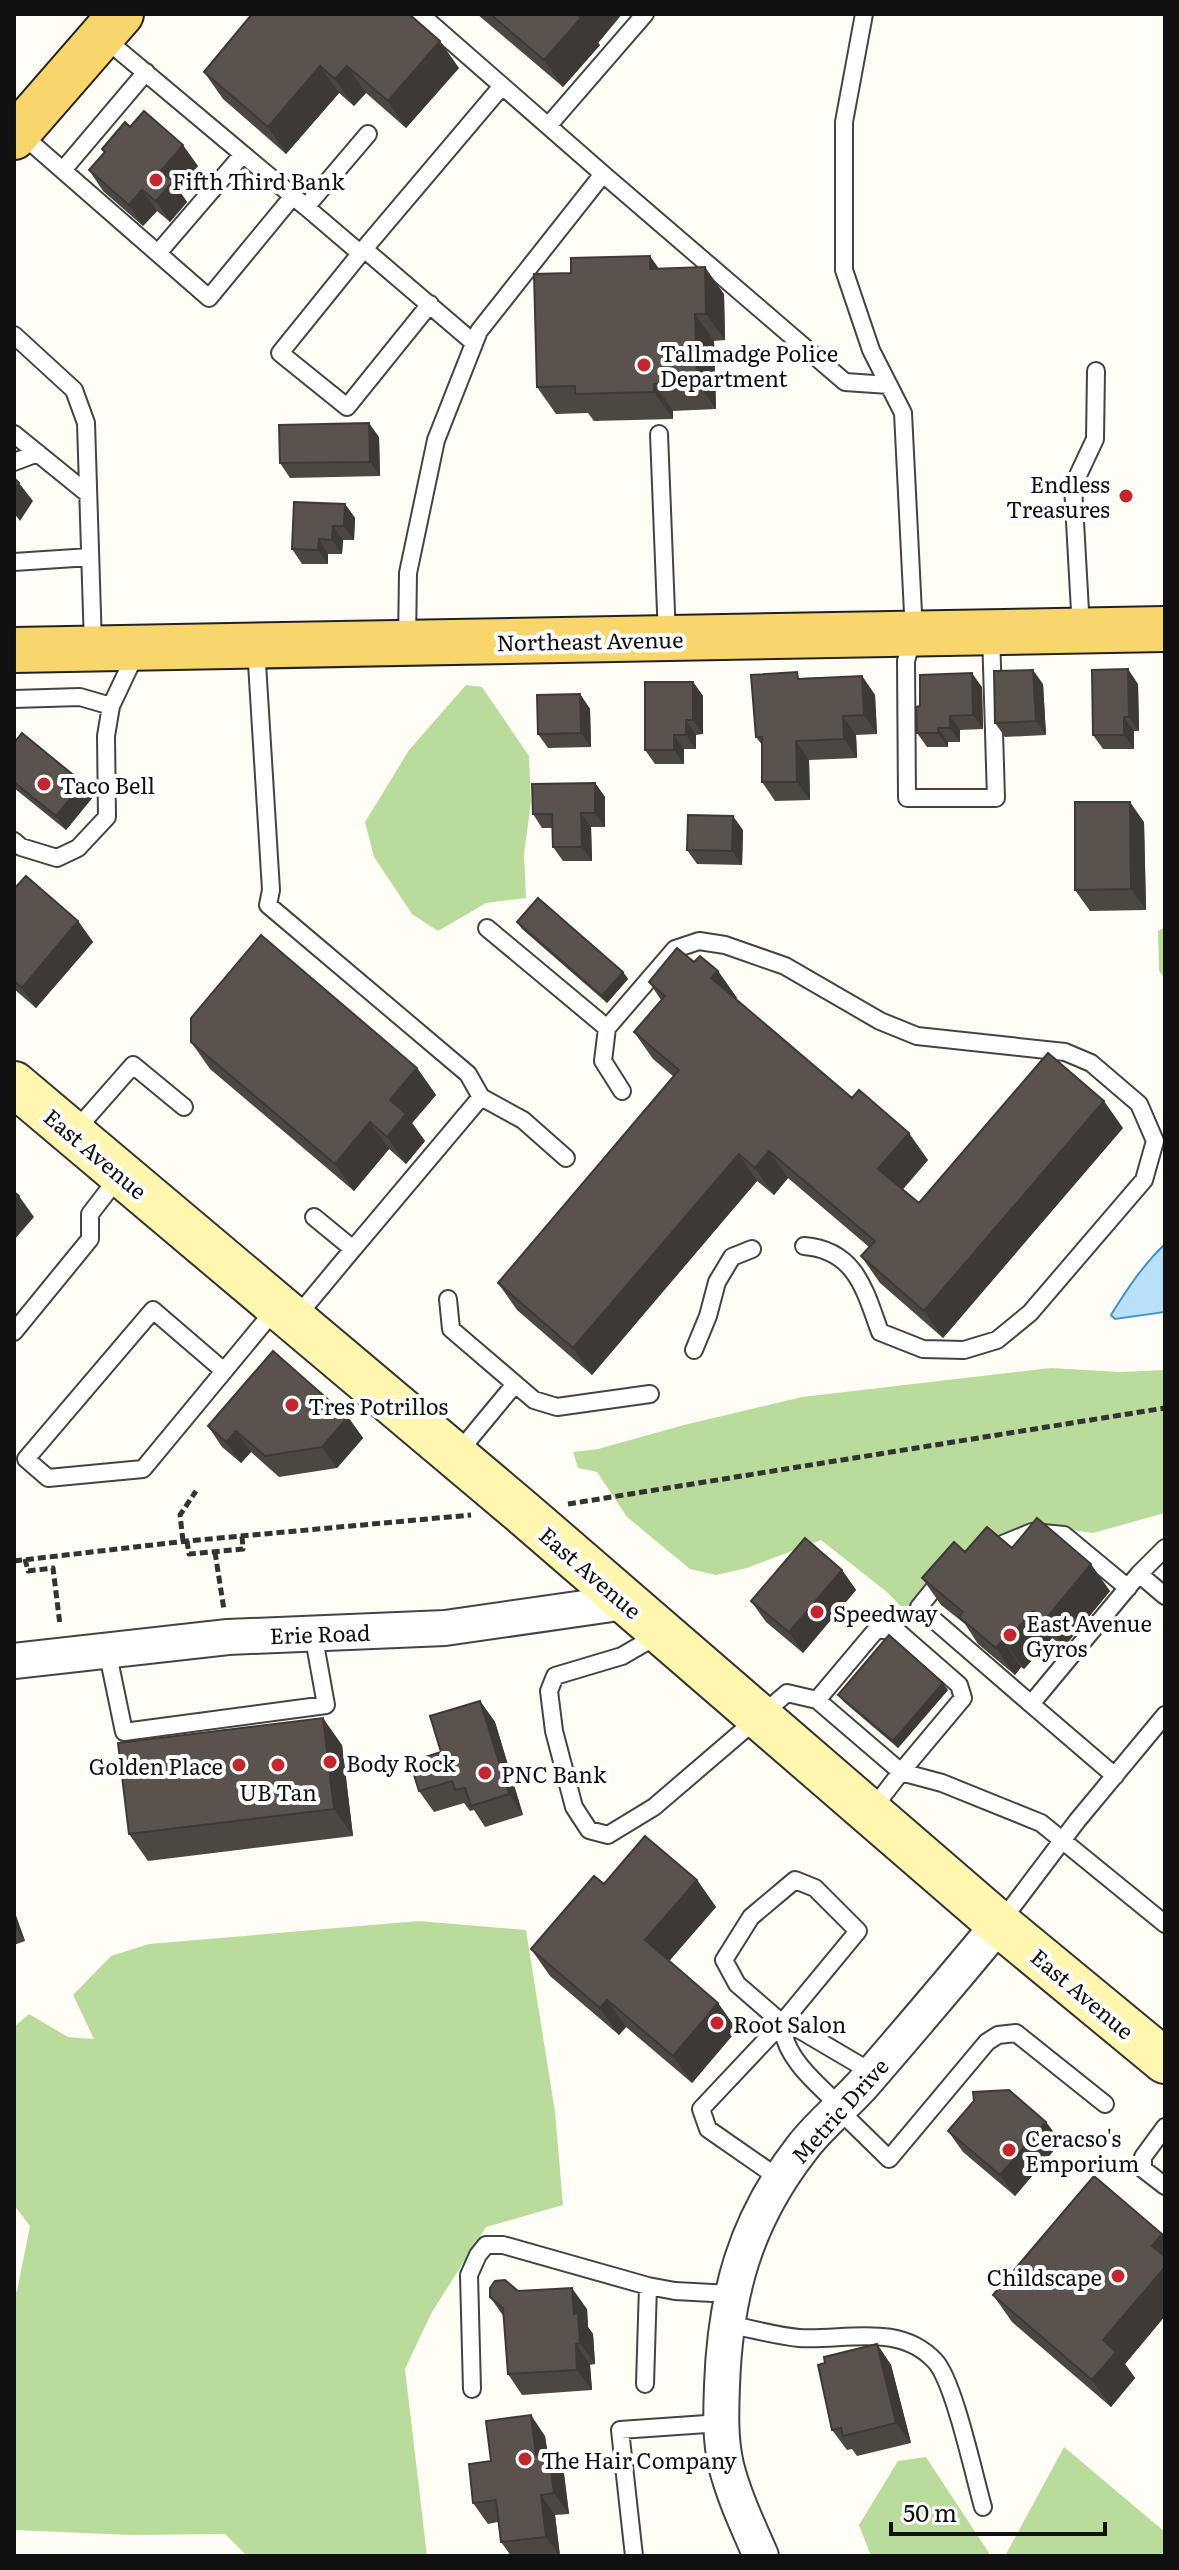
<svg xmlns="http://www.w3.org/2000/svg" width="1179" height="2570" font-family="Literata,serif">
  <rect width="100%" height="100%" fill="#fffdf5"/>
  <!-- forest -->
  <path fill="#b9dc9c" d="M466,685L482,687L529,756L531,802L524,854L526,898L486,903L438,931L412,914L374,857L365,822L409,750Z
    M1165,927V979L1159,971L1158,931Z
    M1051,1368L1120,1372L1165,1370V1513L1093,1533L1042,1526L986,1538L904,1610L888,1593L821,1540L747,1568L716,1575L690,1569L627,1517L597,1472L578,1468L573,1452L598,1449L684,1425L802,1397Z
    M419,1921L526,1930L555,2112L563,2205L486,2227L432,2312L405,2369L427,2556H247L225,2534L131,2535L14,2530V2294L17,2291L30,2226L14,2205V2027L29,2014L68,2037L94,2039L73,1995L111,1956L149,1944Z
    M1064,2447L1165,2532V2556H1005Z
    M926,2457L991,2556H871L859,2525L898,2461Z"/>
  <!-- water -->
  <path fill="#b9e0f7" stroke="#3f96cf" stroke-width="2" d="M1165,1244V1312L1115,1319L1111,1315C1127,1289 1143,1265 1165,1244Z"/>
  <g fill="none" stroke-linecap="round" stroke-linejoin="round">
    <defs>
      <path id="service" d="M420,14L603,174
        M864,14L844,122V270L871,350L903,413L914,633L906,661L907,798H996L991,633
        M103,37L306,207L368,134
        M548,126L645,14
        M20,133L209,298L293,196
        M63,170L146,72
        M306,207L360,253
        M364,249L280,353L347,407L430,304
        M158,253L243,154
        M14,335L74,390L86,423L93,645
        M474,343L364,249L502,86
        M14,434L88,494
        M659,434L667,637
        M14,462L38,453
        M14,562L90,557
        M1081,629L1073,486L1095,439L1096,371
        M407,642L408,573L436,440L479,331L603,174L845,382L889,385
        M256,647L271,890L268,905L468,1074L481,1097L353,1249
        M14,699L80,697L111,706
        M14,841L21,847L57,858L78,848L107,817L106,736L111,706L136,653
        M487,928L607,1028L675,949L699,941L725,945L785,966L880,1021L917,1036L1065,1052L1091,1063L1139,1104L1155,1141L1144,1180L1030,1313L997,1340L964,1350L923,1349L880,1332C865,1291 856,1250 804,1246
        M607,1028L603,1061L622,1091
        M481,1097L523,1120L566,1158
        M75,1131L133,1065L184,1107
        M448,1299L451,1329L534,1400L557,1407L650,1394
        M294,1320L353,1249L314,1217
        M14,1332L90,1239V1214L120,1175
        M694,1350L708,1316L717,1282L732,1257L752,1249
        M224,1371L153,1310L26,1459L48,1478L143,1469L277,1307
        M457,1454L515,1384
        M988,1550L1032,1532L1064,1535L1128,1588
        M1139,1574L1165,1548
        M945,1575L919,1607L1031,1704
        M660,1634L622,1656L555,1676L549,1691L554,1731L574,1807L589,1830L608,1835L654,1807L787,1693L817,1700L901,1772L871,1811
        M107,1650L124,1732L326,1705L313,1633
        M817,1700L876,1630H896L959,1685L963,1698L901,1772L942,1783L1041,1823L1165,1924
        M1115,1776L1031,1704L1139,1574L1165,1596
        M1000,1923L1077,1821L1165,1715
        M841,2107C817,2084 783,2057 782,2023L800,2030L873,2073
        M838,2109L889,2159L987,2042L998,2035L1016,2033L1105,2104
        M1165,2127L1143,2157V2169L1165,2186
        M780,2179L708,2129L701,2109L782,2023L858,1931L815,1888L795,1880L751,1917L724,1960L737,1984L782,2023
        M726,2324C750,2328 775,2336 799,2338C844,2341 899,2322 935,2361C954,2381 974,2476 983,2507
        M645,2384L648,2286
        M472,2389L469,2275L478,2255L486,2245H503L648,2286L675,2291L731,2294
        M634,2556L620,2430L721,2423"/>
      <path id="minor" d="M14,1661L228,1637L445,1628L626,1602
        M761,2556C748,2526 734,2497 726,2465C720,2439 721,2413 722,2386C725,2295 745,2221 802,2148C820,2124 845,2105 865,2082C910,2030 955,1977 999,1924"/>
      <path id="secondary" d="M14,1084L521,1511L999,1924L1165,2061"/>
      <path id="primary" d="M14,137L121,14
        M14,650L1165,629"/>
    </defs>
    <!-- service casing -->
    <use href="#service" stroke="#444" stroke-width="20"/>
    <!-- minor casing -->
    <use href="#minor" stroke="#444" stroke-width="38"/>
    <!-- secondary casing -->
    <use href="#secondary" stroke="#333" stroke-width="48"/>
    <!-- primary casing -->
    <use href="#primary" stroke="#222" stroke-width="48"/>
    <!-- path -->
    <path stroke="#333" stroke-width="5" stroke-dasharray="8 4" stroke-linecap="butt" d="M568,1504L1165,1408
      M183,1541L180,1515L196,1491
      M187,1541L189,1554L243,1549L242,1536
      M215,1552L224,1610
      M25,1559L28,1571L53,1568L60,1625
      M14,1561L187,1541L471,1515"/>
    <!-- service -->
    <use href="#service" stroke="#fff" stroke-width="16"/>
    <!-- minor -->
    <use href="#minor" stroke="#fff" stroke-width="34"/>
    <!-- secondary -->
    <use href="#secondary" stroke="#fff6b0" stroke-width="44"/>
    <!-- primary -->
    <use href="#primary" stroke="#f9d66b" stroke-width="44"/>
  </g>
  <!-- wall -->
  <path fill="#4d4742" d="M252,14L459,68L406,128L366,93L354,106L339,93L286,154L223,99L204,72Z
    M477,14H627H622L598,43L600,45L563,87Z
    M130,127L198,166L178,189L187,202L170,222L157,211L143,226L103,191L89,170L104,152L102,149Z
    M659,269L724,294L725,340L714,341L716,409L673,411V419L594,421L588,413L556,414L537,387L571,273Z
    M379,437L380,476L290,478L280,463Z
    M345,504L355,518L354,540H343L342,554H328V564H302L292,549Z
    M862,676L875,695L877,734L856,735L857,758L809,760L810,800L775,801L762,782V745L756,737L802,678Z
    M693,682L703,696V734L696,735V749H684V764H655L645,750Z
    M1043,684L1046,735L1005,737L995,723Z
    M1138,684L1139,731H1134V749H1103L1093,735Z
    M982,687L983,729L960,730V742H948V747H927L917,733Z
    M580,694L590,709L591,747L548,748L538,734Z
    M14,743L93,797L66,830L14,788Z
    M595,783L605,797V827H591L592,861H563L553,847V828H542L533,814Z
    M1144,822L1146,910L1090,911L1075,890Z
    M743,830L742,865L697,864L687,850Z
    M14,889L78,921L93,942L36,1008L14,989Z
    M517,922L623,972L628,979L607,1003L522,929Z
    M694,962L718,971L737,998L735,999L852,1098L928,1160L903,1189L919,1203L1123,1128L943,1338L880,1283L861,1256L869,1247L788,1178L774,1195L757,1181L592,1375L517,1310L498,1283L674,1077L653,1059L634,1032L661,1000L649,982Z
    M191,1042L417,1068L436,1095L412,1123L425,1141L406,1164L389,1149L354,1191L210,1069Z
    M348,1417L363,1438L337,1468L279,1477L251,1452L241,1463L222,1447L208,1426Z
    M1012,1548L1110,1591L1064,1647L1052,1638L1024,1669L1021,1667L1015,1675L978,1644L965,1624L941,1605L922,1578L965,1552Z
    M842,1570L856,1590L803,1653L766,1622L751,1601Z
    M948,1690L898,1748L844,1702L838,1695Z
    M480,1701L495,1722L523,1815L485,1827L474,1810L470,1811L464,1803L434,1812L419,1791L441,1752Z
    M342,1745L353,1836L148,1861L129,1834Z
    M697,1880L716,1907L669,1961L718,2003L737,2030L692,2083L626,2027L619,2035L550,1976L531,1949L604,1884Z
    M14,1910L25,1941L14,1945Z
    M974,2101L1046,2122L1061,2142L1015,2196L963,2152L948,2131Z
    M1162,2234L1165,2238V2316L1125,2364L1135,2378L1111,2407L1012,2322L993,2295Z
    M518,2291L587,2309L588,2327L593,2334L595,2364L590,2365L592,2390L522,2395L508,2374L504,2317L490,2297Z
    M877,2344L891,2365L911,2443L857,2456L852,2449L847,2450L832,2430L825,2363Z
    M545,2436L548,2454L564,2474L569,2514L555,2515L560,2556H511L501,2542L498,2522L488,2524L473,2503L491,2461Z"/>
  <!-- shaded-wall -->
  <path fill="#3f3936" d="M581,14H622L598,43L600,45L563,87L544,60Z
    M440,41L459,68L406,128L388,101Z
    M320,66L339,93L286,154L268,127Z
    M347,66L366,93L354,106L335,79Z
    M183,145L198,166L178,189L187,202L170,222L156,201L161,171Z
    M142,190L157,211L143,226L129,205Z
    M650,256L669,283L650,269Z
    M705,267L724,294L725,340L706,314Z
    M695,314L714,341L716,409L697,382Z
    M654,384L673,411V419L654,392Z
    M369,423L379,437L380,476L370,462Z
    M19,483L33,501L20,521L14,513V491Z
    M345,504L355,518L354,540L344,526Z
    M333,526L343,540L342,554L332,540Z
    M319,539L328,554V564L318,550Z
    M1128,669L1138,684L1139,731L1129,717Z
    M1033,670L1043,684L1046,735L1036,721Z
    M972,673L982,687L983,729L973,715Z
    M862,676L875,695L877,734L864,715Z
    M693,682L703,696V734L693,720Z
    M580,694L590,709L591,747L581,733Z
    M843,716L856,735L857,758L844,739Z
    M950,716L960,730V742L950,728Z
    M1124,717L1134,731V749L1124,735Z
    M686,720L696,735V749L686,735Z
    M938,728L948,742V747L938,733Z
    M674,735L684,749V764L674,750Z
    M796,741L809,760L810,800L797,782Z
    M83,783L93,797L66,830L56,816Z
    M595,783L605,797V827L595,813Z
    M1130,802L1144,822L1146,910L1131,889Z
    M581,813L591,827L592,861L582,847Z
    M733,816L743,830L742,865L732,851Z
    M78,921L93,942L36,1008L22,988Z
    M718,971L737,998L730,1005L711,978Z
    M623,972L628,979L607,1003L602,996Z
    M417,1068L436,1095L412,1123L425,1141L406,1164L387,1137L390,1100Z
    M1104,1101L1123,1128L943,1338L924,1311Z
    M370,1122L389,1149L354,1191L335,1164Z
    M909,1133L928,1160L897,1196L878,1169Z
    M769,1151L788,1178L774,1195L755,1168Z
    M739,1154L757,1181L592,1375L573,1348Z
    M19,1196L34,1217L14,1240V1202Z
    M348,1417L363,1438L337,1468L322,1447Z
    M236,1431L251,1452L241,1463L226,1442Z
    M1091,1564L1110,1591L1064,1647L1045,1620Z
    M842,1570L856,1590L803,1653L789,1632Z
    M1033,1611L1052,1638L1024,1669L1005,1642Z
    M1003,1640L1021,1667L1015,1675L996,1648Z
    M943,1683L948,1690L898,1748L893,1741Z
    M480,1701L495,1722L523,1815L509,1794Z
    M323,1718L342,1745L353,1836L334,1809Z
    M697,1880L716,1907L664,1967L645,1940Z
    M14,1910V1911L25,1941L14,1926Z
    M607,2000L626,2027L619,2035L600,2008Z
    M718,2003L737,2030L692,2083L673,2056Z
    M1046,2122L1061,2142L1015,2196L1000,2175Z
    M1162,2234L1165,2238V2265L1152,2246Z
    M1165,2267V2316L1125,2364L1135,2378L1111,2407L1092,2380L1103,2340Z
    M572,2288L587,2309L588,2327L593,2334L595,2364L580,2343L574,2314Z
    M576,2344L590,2365L592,2390L577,2370Z
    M877,2344L891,2365L911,2443L896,2423Z
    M531,2415L545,2436L550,2476L536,2455Z
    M549,2454L564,2474L569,2514L554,2493Z
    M541,2495L555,2515L560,2556L546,2537Z"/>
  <!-- building -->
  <path fill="#5a524d" stroke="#3f3936" stroke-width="2" d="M252,14H409L440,41L388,101L347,66L335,79L320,66L268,127L204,72Z
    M490,14H581L579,16L581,18L544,60Z
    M144,111L183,145L161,171L173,181L156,201L142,190L129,205L89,170L105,152L102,149L125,122L130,127Z
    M650,256V269L705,267L706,314H695L697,382L654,384V392L575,394V386L537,387L534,274L571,273V258Z
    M369,423L370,462L280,463L279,425Z
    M14,478L19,483L14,491Z
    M294,502L345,504L344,526H333L332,540L319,539L318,550L292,549Z
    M1128,669L1129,717H1124V735H1093L1092,670Z
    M1033,670L1036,721L995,723L994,671Z
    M797,672L798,679L862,676L864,715L843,716L844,739L796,741L797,782H762V737H756L751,675Z
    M972,673L973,715L950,716V728H938V733H917L916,707L920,706V675Z
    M645,682H693V720H686V735H674V750H645Z
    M580,694L581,733L538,734L537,695Z
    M22,733L83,783L56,816L14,782V743Z
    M595,783V813H581L582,847H553L552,814H533L532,784Z
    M1075,802H1130L1131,889L1075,890Z
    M688,815L733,816L732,851L687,850Z
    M26,876L78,921L22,988L14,981V889Z
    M538,898L623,972L602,996L517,922Z
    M261,935L417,1068L390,1100L406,1114L387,1137L370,1122L335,1164L191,1042V1018Z
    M677,948L694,962L700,956L718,971L711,978L852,1098L859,1090L909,1133L878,1169L919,1203L1048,1053L1104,1101L924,1311L861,1256L875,1241L769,1151L755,1168L739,1154L573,1348L498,1283L679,1070L634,1032L665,996L649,982Z
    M14,1192L19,1196L14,1202Z
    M273,1351L348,1417L322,1447L265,1456L236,1431L226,1442L208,1426Z
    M1037,1518L1091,1564L1045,1620L1033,1611L1005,1642L1003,1640L996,1648L959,1617L963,1612L922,1578L954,1542L965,1552L987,1527L1012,1548Z
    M805,1538L842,1570L789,1632L751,1601Z
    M889,1635L943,1683L893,1741L838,1695Z
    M480,1701L509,1794L471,1806L465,1788L455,1790L452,1781L419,1791L410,1762L441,1752L430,1716Z
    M323,1718L334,1809L129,1834L118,1743Z
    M645,1836L697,1880L645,1940L718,2003L673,2056L607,2000L600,2008L531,1949L594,1876L604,1884Z
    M1009,2090L1046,2122L1000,2175L948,2131L974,2101L973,2092Z
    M1094,2176L1162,2234L1152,2246L1165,2257V2267L1103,2340L1116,2352L1092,2380L993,2295Z
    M505,2280L518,2291L572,2288L574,2314L578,2313L580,2343L576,2344L577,2370L508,2374L503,2308L490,2297V2288L495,2281Z
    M877,2344L896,2423L843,2436L841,2428L832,2430L818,2365L825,2363L824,2357Z
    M531,2415L536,2455L549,2454L554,2493L541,2495L546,2537L501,2542L496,2500L473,2503L469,2464L491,2461L486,2421Z"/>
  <!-- markers -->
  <g fill="#c4262e" stroke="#fff" stroke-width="3">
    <circle cx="156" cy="180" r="8"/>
    <circle cx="644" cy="365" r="8"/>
    <circle cx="1126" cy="496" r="8"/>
    <circle cx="44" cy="784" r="8"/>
    <circle cx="292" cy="1405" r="8"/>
    <circle cx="817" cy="1612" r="8"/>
    <circle cx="1010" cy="1635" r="8"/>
    <circle cx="330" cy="1762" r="8"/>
    <circle cx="239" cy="1765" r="8"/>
    <circle cx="278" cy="1765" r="8"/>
    <circle cx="485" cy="1773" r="8"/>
    <circle cx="717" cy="2023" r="8"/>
    <circle cx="1009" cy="2150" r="8"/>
    <circle cx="1118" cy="2276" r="8"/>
    <circle cx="525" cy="2459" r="8"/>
  </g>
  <g text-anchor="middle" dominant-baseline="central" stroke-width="8" stroke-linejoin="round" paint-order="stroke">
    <!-- poi labels -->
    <g font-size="22" fill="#111" stroke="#fff" text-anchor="start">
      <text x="172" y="180">Fifth Third Bank</text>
      <text x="660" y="352">Tallmadge Police<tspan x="660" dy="25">Department</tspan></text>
      <text x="1110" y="483" text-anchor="end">Endless<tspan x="1110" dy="25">Treasures</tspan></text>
      <text x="60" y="784">Taco Bell</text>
      <text x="308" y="1405">Tres Potrillos</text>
      <text x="833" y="1612">Speedway</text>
      <text x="1026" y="1622">East Avenue<tspan x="1026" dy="25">Gyros</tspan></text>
      <text x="346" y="1762">Body Rock</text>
      <text x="223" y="1765" text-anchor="end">Golden Place</text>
      <text x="501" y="1773">PNC Bank</text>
      <text x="278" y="1791" text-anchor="middle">UB Tan</text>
      <text x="733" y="2023">Root Salon</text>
      <text x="1025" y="2137">Ceracso's<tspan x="1025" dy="25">Emporium</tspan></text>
      <text x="1102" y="2276" text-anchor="end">Childscape</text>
      <text x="541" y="2459">The Hair Company</text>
    </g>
    <!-- street labels -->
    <g font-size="22" fill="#111" stroke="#fff">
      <text transform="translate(590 640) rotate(-1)">Northeast Avenue</text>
      <text transform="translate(96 1153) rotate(40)">East Avenue</text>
      <text transform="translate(591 1572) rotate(41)">East Avenue</text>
      <text transform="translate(320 1633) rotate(-2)">Erie Road</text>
      <text transform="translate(1083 1993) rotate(40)">East Avenue</text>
      <text transform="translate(839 2110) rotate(-48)">Metric Drive</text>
    </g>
  </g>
  <!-- border -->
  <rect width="1179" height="2570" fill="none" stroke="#111111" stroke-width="32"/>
  <!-- scale -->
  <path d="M891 2522v12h214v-12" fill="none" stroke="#111111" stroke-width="4"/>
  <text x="903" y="2522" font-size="24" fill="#111111" stroke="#ffffff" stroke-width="6" paint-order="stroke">50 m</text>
</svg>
